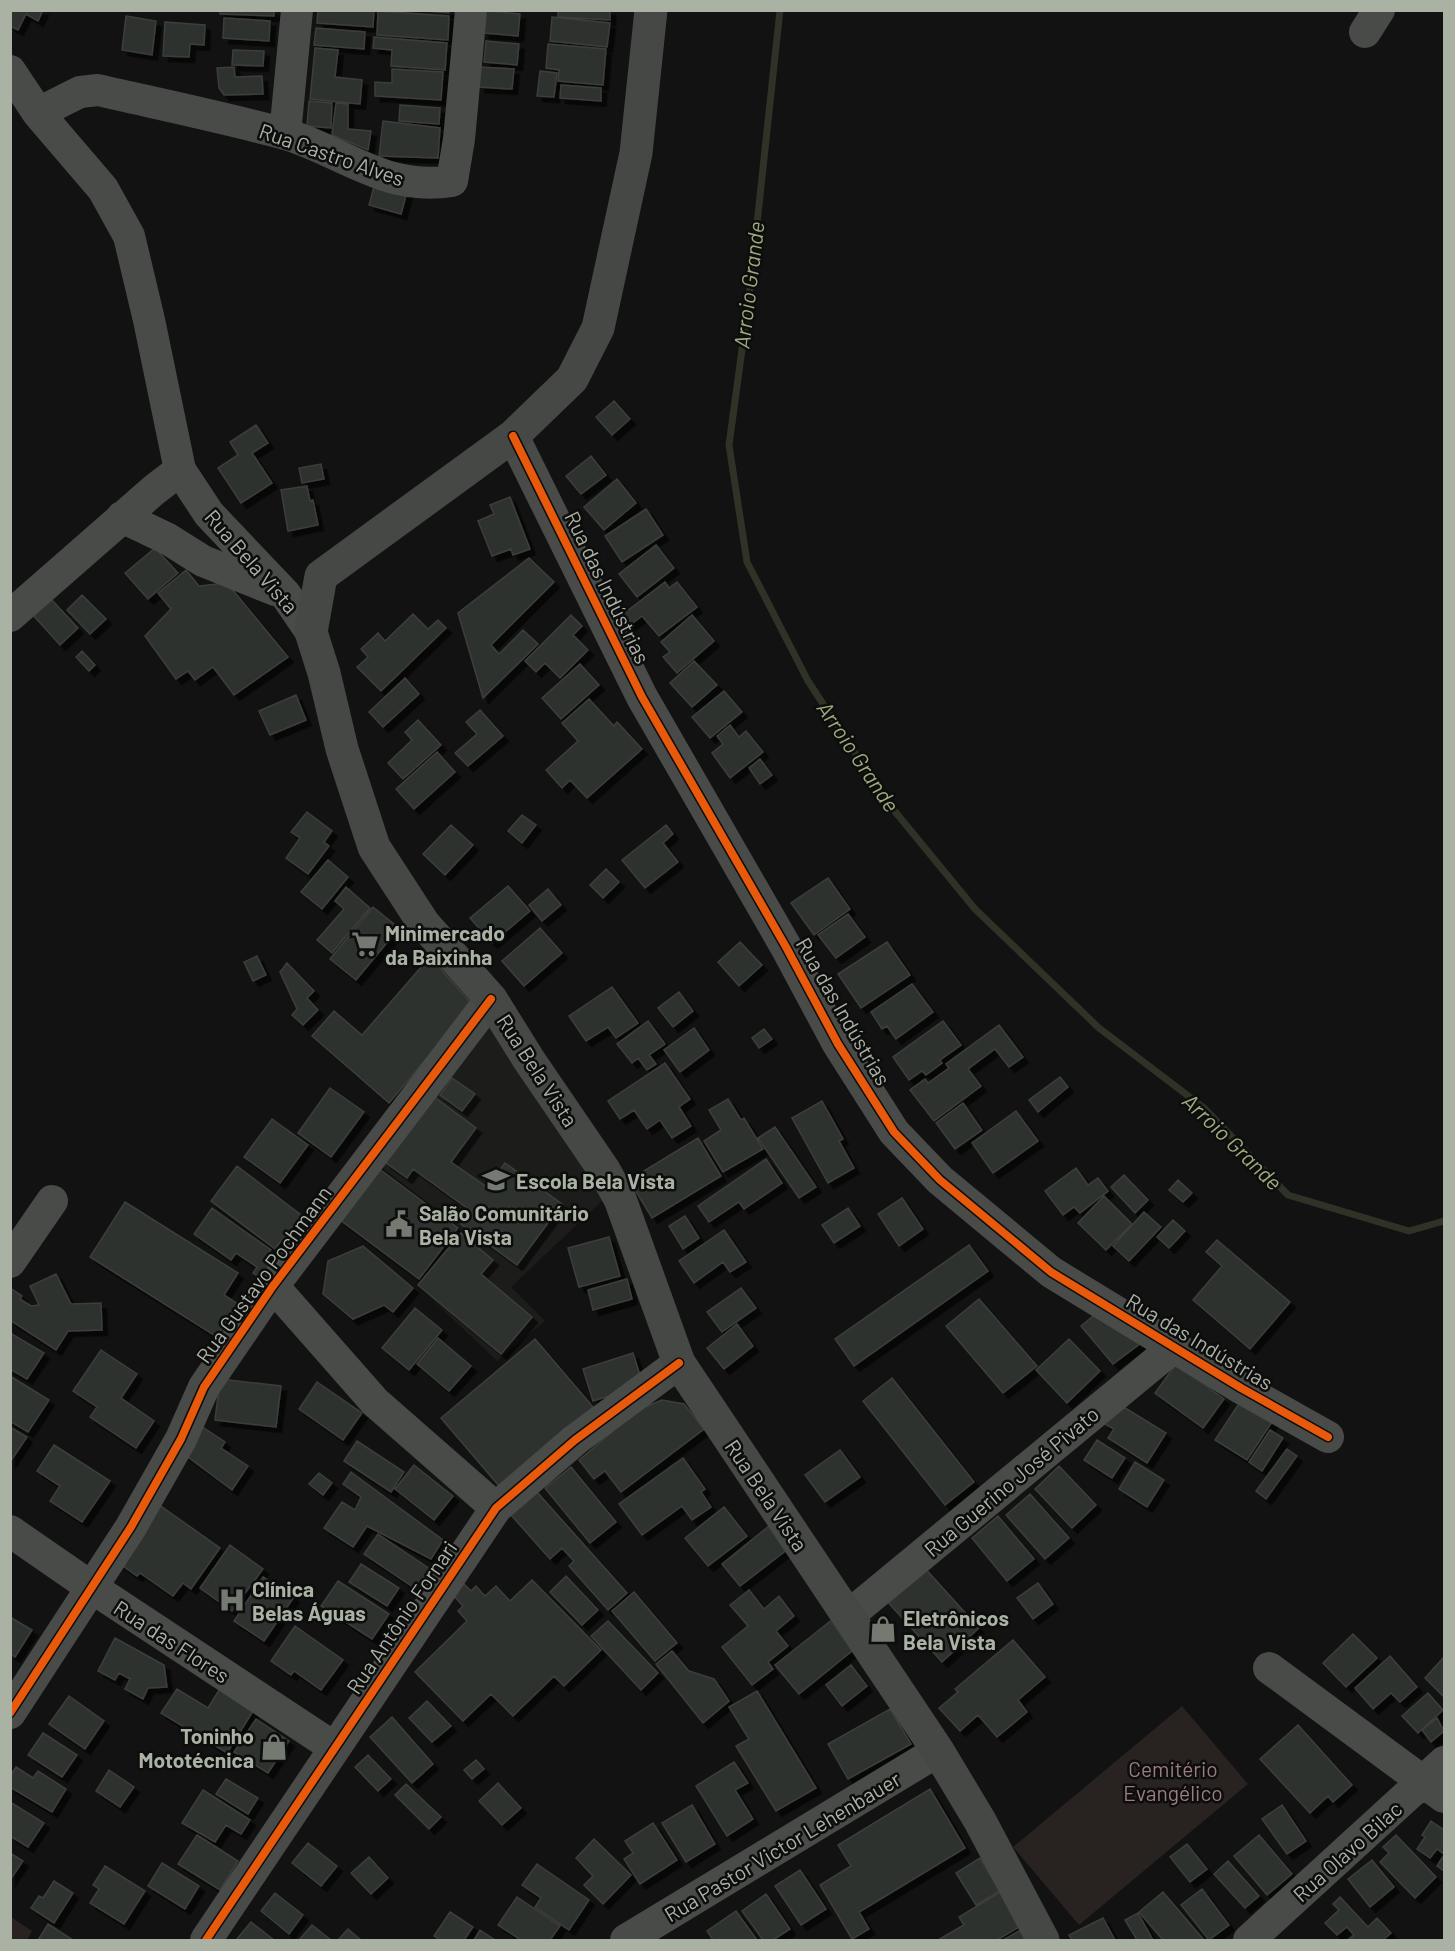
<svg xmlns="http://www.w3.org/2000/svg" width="1455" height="1951" font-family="Barlow,sans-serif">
  <defs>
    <filter id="shadow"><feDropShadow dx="5.5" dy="5.5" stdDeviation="0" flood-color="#0009"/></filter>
  </defs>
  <rect width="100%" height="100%" fill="#111211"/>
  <!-- built -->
  <path fill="#1c1d1b" d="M490,1026L606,1197L511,1287L545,1321L497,1361L417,1285L461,1228L376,1163Z"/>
  <!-- green -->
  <path fill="#282221" d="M1182,1706L1248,1784L1079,1925L1013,1847Z
    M11,1917L32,1931L27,1940H11Z"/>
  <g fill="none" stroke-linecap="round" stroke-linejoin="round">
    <!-- stream -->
    <path stroke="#2e3227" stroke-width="7" d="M780,10L749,298L729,445L747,562L808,681L888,803L975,909L1099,1028L1204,1108L1288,1195L1409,1231L1444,1221"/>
  </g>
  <!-- building -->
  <path fill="#2f312f" stroke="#3c3e3a" stroke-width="1.5" filter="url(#shadow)" d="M10,10H43L38,21L26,14L18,30L10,26Z
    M220,10H274V16L220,14Z
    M318,10H374L373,27L317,23Z
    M410,10H449V13Z
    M558,10H610V20L558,17Z
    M378,11L449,16L448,40L377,35Z
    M486,11L520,14L518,36L484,33Z
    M126,16L156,21L152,55L122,50Z
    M552,17L610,23L607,47L550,41Z
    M224,18L270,21L269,41L223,38Z
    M165,22L205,25L204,45L190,44L189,57L163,56Z
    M316,28L365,32L364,49L314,45Z
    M374,37L447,43L445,70L391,66L392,50L373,48Z
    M486,41L519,44L517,65L484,62Z
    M548,44L606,49L603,85L558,81L559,70L546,68Z
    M315,48L338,50L335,77L362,80L360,104L310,99Z
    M233,50L264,51L263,66L232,65Z
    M234,67L235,77L262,76L263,94L224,95L219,88L217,68Z
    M480,67L514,69L512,89L479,87Z
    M392,69L443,72L441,100L375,96V82L392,83Z
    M540,71L557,73L554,97L537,96Z
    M561,85L601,88V101L560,98Z
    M309,101L332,103L331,128L307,126Z
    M336,103L348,104V129L371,131L368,150L332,135Z
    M400,105L440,108L439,124L399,121Z
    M383,121L440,128L438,158L379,156Z
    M375,183L407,192L401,214L369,205Z
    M614,401L630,419L612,435L596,417Z
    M256,425L268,443L252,453L272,483L241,503L218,468L238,455L230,442Z
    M591,456L606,475L581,494L566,476Z
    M321,464L324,479L302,483L299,468Z
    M617,479L636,503L604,530L584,507Z
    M307,486L310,501L313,500L318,525L288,531L281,490Z
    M510,497L530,549L513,555L511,549L492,556L478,521L494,514L490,505Z
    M646,509L663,535L622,562L605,536Z
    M656,545L674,568L637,597L619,574Z
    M155,548L178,573L148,599L125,573Z
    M529,558L554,582L491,645L499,654L523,630L538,644L483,698L458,613Z
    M186,570L199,586L227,583L288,657L234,695L213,667L195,680L188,671L176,679L145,636L171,609L158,593Z
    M665,582L669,588L677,582L697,607L659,636L642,616L630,625L622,615Z
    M82,595L106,619L90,634L67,610Z
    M50,598L78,628L60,645L32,614Z
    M413,614L428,629L438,620L446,628L381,691L357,667L368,657L361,649L378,633L385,641Z
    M571,615L582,626L573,635L588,650L560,678L545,663L536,672L525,661Z
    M692,615L714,641L677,673L663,657L670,652L661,642Z
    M82,651L95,665L89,671L76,657Z
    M694,661L717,685L692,707L670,683Z
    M580,664L599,685L561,719L542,698Z
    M405,678L419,694L383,727L369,712Z
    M724,691L742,712L710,738L692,717Z
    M296,695L306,720L270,735L259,711Z
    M589,699L614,726L617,722L642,749L587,798L570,780L562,788L546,770L578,741L562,723Z
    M480,710L503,736L468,766L455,753L477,734L466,722Z
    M418,720L441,745L403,779L388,763L412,740L405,732Z
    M730,725L739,737L746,731L763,752L730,778L712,753L723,744L717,736Z
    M437,752L455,772L414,809L396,789Z
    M760,759L772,775L760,784L749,768Z
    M307,812L332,831L324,842L329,846L308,874L286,858L300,838L291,832Z
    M522,815L536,825L522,843L508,831Z
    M451,825L473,845L445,875L423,854Z
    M666,825L673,834L663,843L678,862L645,888L622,860Z
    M328,860L348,877L322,909L301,892Z
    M606,869L619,882L603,898L590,885Z
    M828,878L850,909L814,935L791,903Z
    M508,886L530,911L492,943L470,918Z
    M346,887L370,908L332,953L317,940L344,909L335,901Z
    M548,889L561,905L542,921L529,905Z
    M373,907L399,928L356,980L330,959Z
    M848,914L865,937L836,958L818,935Z
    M540,928L562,953L524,986L502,961Z
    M740,942L762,965L739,986L718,962Z
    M887,942L910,975L861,1008L838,974Z
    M257,956L266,975L253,981L244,962Z
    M430,957L472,1004L389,1103L312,1036L334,1011L362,1035Z
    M287,963L314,991L307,998L318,1010L303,1025L292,1015L297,1009L280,972Z
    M912,984L933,1012L896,1039L887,1026L882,1029L871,1012Z
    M612,987L638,1023L616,1038L608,1027L586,1041L569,1016Z
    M679,992L693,1011L673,1027L658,1008Z
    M648,1021L665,1044L649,1055L656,1064L647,1070L638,1058L632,1063L617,1044Z
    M943,1021L961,1045L940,1060L942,1063L926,1075L922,1071L909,1080L893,1057Z
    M999,1025L1023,1057L1009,1067L995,1049L968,1069L981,1086L934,1121L910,1090L925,1079L928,1083L949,1068L946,1064Z
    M694,1028L709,1050L680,1072L664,1050Z
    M764,1029L772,1039L759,1048L752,1038Z
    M665,1063L690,1099L679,1107L691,1126L672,1138L660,1120L647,1129L634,1110L620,1119L608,1101Z
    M1060,1077L1068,1087L1038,1112L1029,1100Z
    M452,1078L475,1094L462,1111L440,1095Z
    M330,1088L364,1112L331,1157L298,1133Z
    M433,1096L476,1128L451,1162L487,1187L505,1163L562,1204L517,1265L461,1224L471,1211L413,1169L407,1178L385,1162Z
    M728,1099L741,1120L744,1118L763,1149L723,1172L704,1141L721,1130L709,1110Z
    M822,1101L843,1139L839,1141L854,1168L828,1183L792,1118Z
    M963,1103L982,1130L955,1149L936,1123Z
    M1016,1111L1038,1141L993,1173L972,1143Z
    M272,1119L308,1145L280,1183L244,1157Z
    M775,1127L816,1187L799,1198L758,1138Z
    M698,1138L721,1176L652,1218L629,1180Z
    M766,1159L782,1183L744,1209L739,1202L709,1222L698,1206Z
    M237,1166L301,1215L275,1249L211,1201Z
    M378,1168L458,1228L419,1279L339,1219Z
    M1076,1168L1088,1185L1098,1178L1108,1191L1080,1213L1074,1207L1063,1215L1045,1191Z
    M1124,1175L1148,1200L1135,1213L1111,1187Z
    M1178,1180L1192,1193L1183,1202L1169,1190Z
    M1104,1196L1132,1224L1106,1250L1078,1223Z
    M902,1198L923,1229L899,1246L878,1214Z
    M125,1202L238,1273L224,1295L238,1304L217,1337L90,1257Z
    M212,1208L271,1250L265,1258L276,1265L264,1281L253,1273L257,1267L236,1253L231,1260L194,1234Z
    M848,1208L860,1226L834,1243L822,1225Z
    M1144,1212L1161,1227L1129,1261L1113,1246Z
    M685,1216L699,1238L683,1249L669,1226Z
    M1173,1220L1185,1231L1169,1248L1157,1237Z
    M724,1230L746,1262L730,1272L723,1262L694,1283L679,1261Z
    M461,1233L493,1260L481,1274L532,1317L501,1354L418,1285Z
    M609,1237L620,1276L579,1287L568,1248Z
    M1217,1240L1290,1302L1250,1349L1193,1300L1222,1266L1206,1252Z
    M969,1245L988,1271L854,1366L835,1339Z
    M363,1246L413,1288L393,1312L384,1305L353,1319L323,1294L328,1261Z
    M56,1274L71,1304L101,1303L102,1330L68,1331L56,1350L10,1320V1288L22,1296L20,1299L31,1306L39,1305L30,1286Z
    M627,1279L632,1299L593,1310L588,1290Z
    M741,1288L756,1308L722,1332L707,1312Z
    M979,1299L1037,1366L1003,1393L946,1326Z
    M415,1308L442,1330L409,1370L382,1348Z
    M1098,1312L1145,1340L1113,1364L1081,1326Z
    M737,1324L753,1346L724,1369L707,1348Z
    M10,1333L44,1353L27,1379L10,1369Z
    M438,1338L471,1366L449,1391L417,1364Z
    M535,1339L593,1407L499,1486L441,1418Z
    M1069,1339L1100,1371L1067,1403L1036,1370Z
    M101,1350L137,1374L121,1398L154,1421L136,1448L90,1417L97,1407L73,1391Z
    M633,1353L643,1385L593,1401L583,1369Z
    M1176,1364L1224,1399L1203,1428L1155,1393Z
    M10,1376L49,1400L28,1432L10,1421Z
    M892,1378L974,1482L945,1505L863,1401Z
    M220,1379L281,1386L276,1427L215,1420Z
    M317,1382L362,1413L343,1440L299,1409Z
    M662,1400L684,1404L704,1429L621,1492L605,1471L594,1479L579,1460L638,1410Z
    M1240,1402L1272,1422L1247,1460L1215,1440Z
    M1117,1403L1166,1433L1147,1463L1108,1438L1114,1429L1103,1423Z
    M198,1424L225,1442L221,1448L248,1466L232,1490L180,1451Z
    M10,1427L27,1437L10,1462Z
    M1270,1430L1283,1438L1262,1471L1249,1462Z
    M1097,1440L1125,1458L1112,1478L1084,1460Z
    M357,1441L404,1472L391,1492L344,1461Z
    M54,1445L110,1481L82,1522L50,1501L60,1486L37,1471Z
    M1287,1449L1297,1456L1266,1499L1256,1491Z
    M840,1450L860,1477L825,1502L805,1475Z
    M683,1458L705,1489L701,1492L711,1507L692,1520L682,1506L642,1535L619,1504Z
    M1135,1462L1164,1480L1147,1507L1119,1489Z
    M414,1465L453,1496L434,1520L395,1489Z
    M1059,1466L1096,1505L1072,1528L1035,1489Z
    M571,1467L616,1522L590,1543L545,1488Z
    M351,1472L443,1540L431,1559L367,1526L353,1547L324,1528L342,1502L355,1510L361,1497L343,1484Z
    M319,1473L332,1483L323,1495L309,1484Z
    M537,1492L627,1593L608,1610L569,1566L574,1561L562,1548L550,1559L511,1515Z
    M1030,1494L1069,1538L1045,1559L1006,1515Z
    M158,1504L220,1548L191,1589L183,1583L173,1596L140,1573L137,1576L116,1561Z
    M724,1507L747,1536L708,1566L685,1538Z
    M998,1516L1034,1559L1007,1581L972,1538Z
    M769,1526L788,1549L740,1586L722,1564Z
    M378,1534L430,1569L416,1589L364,1554Z
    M230,1545L263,1569L232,1611L200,1588Z
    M361,1564L399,1588L387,1606L349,1582Z
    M922,1565L979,1628L942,1662L885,1599Z
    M566,1576L598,1610L582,1625L550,1592Z
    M263,1577L294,1597L264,1641L234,1621Z
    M532,1580L601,1650L564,1686L554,1676L513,1716L491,1694L463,1721L415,1672L467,1621L458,1611L463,1606L452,1594L463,1583L471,1591L476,1586L485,1596L496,1586L510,1601Z
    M338,1581L389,1614L372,1639L321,1606Z
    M1038,1583L1053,1604L1033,1619L1017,1598Z
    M749,1590L764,1609L779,1596L794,1616L776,1631L788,1646L768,1662L773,1669L752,1685L722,1647L748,1626L730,1605Z
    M634,1592L677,1643L655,1661L612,1611Z
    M10,1617L32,1630L15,1657L10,1654Z
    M833,1619L857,1647L799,1694L775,1665Z
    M608,1621L658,1673L641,1690L591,1636Z
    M295,1626L343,1660L321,1690L294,1671L291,1675L271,1661Z
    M1353,1634L1377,1658L1346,1687L1323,1663Z
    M115,1638L164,1665L167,1687L148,1688L143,1699L125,1689L130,1679L119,1673L115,1680L98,1671Z
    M1013,1640L1045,1677L1018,1700L1027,1712L997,1737L978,1715L960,1731L939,1708L958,1692L955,1689Z
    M672,1651L689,1671L714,1679L729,1701L703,1723L656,1664Z
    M1390,1656L1417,1687L1400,1702L1391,1693L1373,1709L1355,1688Z
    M1444,1657V1697L1425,1678Z
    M851,1665L867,1686L842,1706L826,1685Z
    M221,1687L255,1708L227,1753L161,1713L177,1689L208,1708Z
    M757,1691L816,1788L776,1811L736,1746L749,1739L729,1707Z
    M1428,1693L1443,1710L1418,1733L1402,1716Z
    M69,1696L104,1721L85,1749L49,1724Z
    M427,1701L451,1726L432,1742L409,1718Z
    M890,1709L911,1744L848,1779L828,1744Z
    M392,1717L433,1764L412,1783L370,1737Z
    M1437,1718L1444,1731L1431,1742L1422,1730Z
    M256,1719L289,1741L268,1773L234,1752Z
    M1298,1725L1352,1785L1333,1802L1328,1796L1310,1813L1260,1759Z
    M43,1733L77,1755L62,1777L28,1755Z
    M368,1755L391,1779L378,1791L355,1767Z
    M476,1760L484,1769L472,1779L464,1770Z
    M734,1762L748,1783L735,1790L753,1819L727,1836L696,1786Z
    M16,1767L33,1778L38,1771L66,1789L52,1812L10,1787V1776Z
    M109,1770L134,1787L120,1807L96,1791Z
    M226,1779L258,1798L248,1814L216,1794Z
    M498,1783L521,1808L502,1825L479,1801Z
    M406,1784L441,1817L429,1829L395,1795Z
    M930,1789L965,1848L859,1912L869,1929L852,1939L820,1885L851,1866L838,1845Z
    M203,1790L250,1820L241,1834L226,1825L215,1842L182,1823Z
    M10,1802L44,1823L28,1847L10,1836Z
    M692,1805L715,1844L686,1862L662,1823Z
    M1282,1805L1306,1841L1287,1854L1262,1819Z
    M1431,1821L1444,1830V1854L1437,1849L1430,1858L1417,1849L1425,1837L1422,1835Z
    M653,1823L677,1860L640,1884L624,1859L633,1853L625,1841Z
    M197,1835L238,1861L220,1890L178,1864Z
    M1259,1835L1292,1874L1267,1895L1234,1856Z
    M1396,1835L1436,1877L1415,1898L1380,1862L1389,1853L1383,1847Z
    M594,1839L631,1875L603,1904L584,1885L593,1876L576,1858Z
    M308,1843L337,1866L321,1886L292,1863Z
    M1187,1844L1207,1869L1190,1882L1170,1857Z
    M10,1853L23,1861L10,1880Z
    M1444,1855V1871L1437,1866Z
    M369,1857L388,1878L371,1894L351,1873Z
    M980,1858L1000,1891L976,1905L956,1873Z
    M1372,1860L1394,1887L1370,1907L1348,1879Z
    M1228,1861L1259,1896L1245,1908L1214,1874Z
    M162,1863L199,1886L185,1909L148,1886Z
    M537,1864L589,1900L569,1930L535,1907L541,1898L522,1885Z
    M105,1866L145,1891L124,1924L90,1903L99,1889L93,1885Z
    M800,1870L826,1909L801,1925L775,1886Z
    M54,1881L73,1893L54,1923L31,1908L39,1896L43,1898Z
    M1202,1889L1229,1925L1209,1940L1181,1905Z
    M1000,1892L1021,1926L997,1940H938L964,1925L959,1917Z
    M1163,1892L1204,1940H1163L1139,1912Z
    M275,1893L303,1915L289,1934L261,1911Z
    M766,1894L790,1929L773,1940H763L742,1911Z
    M517,1897L560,1926L550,1940H521L498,1925Z
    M1340,1897L1368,1927L1377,1918L1391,1933L1383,1940H1348L1354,1935L1347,1927L1337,1935L1325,1923L1339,1910L1333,1904Z
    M736,1911L757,1940H713L707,1931Z
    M450,1912L473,1927L464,1940H441L434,1936Z
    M1138,1913L1153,1940H1137L1125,1920Z
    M1103,1918L1115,1940H1072L1069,1935Z
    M251,1922L274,1940H236Z
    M48,1924L73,1940H38Z
    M312,1925L331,1940H299Z
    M1028,1926L1036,1940H1003Z
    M348,1929L361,1940H338Z
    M480,1930L495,1940H474Z"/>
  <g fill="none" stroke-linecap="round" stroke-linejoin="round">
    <!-- minor -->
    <path stroke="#484b47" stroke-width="32" d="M1365,32L1379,10
      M10,71L38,113L103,189L129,236L149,320L180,470L209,514L285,594L311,632
      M38,113L80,92L98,90C159,104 221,117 282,133C342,150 384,192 452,181L459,139L471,10
      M285,134L297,10
      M513,436L642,697L786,947L838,1044L894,1132L940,1180L1051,1272L1241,1388L1328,1437
      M122,517L168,539L203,561L275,590
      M10,616L154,490L180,470
      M10,1262L52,1201
      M273,1286L375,1402L496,1508
      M10,1531L91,1587L335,1748
      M848,1616L1174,1347
      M1269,1668L1444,1797
      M10,1713L131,1527L181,1439L204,1387L273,1286L491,999
      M206,1940L496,1508L575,1440L679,1363
      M626,1940L938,1751
      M1249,1940L1444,1762"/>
    <!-- major -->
    <path stroke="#464845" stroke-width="33" d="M651,10L636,153L598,328L572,379L513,436L321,576L311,632L324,673L342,749L374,847L424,924L491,999L529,1060L604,1170L620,1199L679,1363L938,1751L980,1821L1043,1940"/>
    <defs>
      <path id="cycleway" d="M513,436L642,697L786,947L838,1044L894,1132L940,1180L1051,1272L1241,1388L1328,1437
        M10,1713L131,1527L181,1439L204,1387L273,1286L491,999
        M206,1940L496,1508L575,1440L679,1363"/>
    </defs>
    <!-- cycleway casing -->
    <use href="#cycleway" stroke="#0c0d0c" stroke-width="11"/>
    <!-- cycleway -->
    <use href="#cycleway" stroke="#e8590c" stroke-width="8"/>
  </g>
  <!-- icons -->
  <defs>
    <symbol id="supermarket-bare" viewBox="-9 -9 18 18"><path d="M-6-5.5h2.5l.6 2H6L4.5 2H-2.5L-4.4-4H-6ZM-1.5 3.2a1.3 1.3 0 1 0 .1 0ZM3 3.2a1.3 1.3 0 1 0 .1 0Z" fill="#747a71" stroke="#0c0d0c" stroke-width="2.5" paint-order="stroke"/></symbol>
    <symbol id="school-bare" viewBox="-9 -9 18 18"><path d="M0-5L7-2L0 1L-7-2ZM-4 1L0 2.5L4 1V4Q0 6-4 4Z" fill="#747a71" stroke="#0c0d0c" stroke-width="2.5" paint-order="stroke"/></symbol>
    <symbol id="civic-bare" viewBox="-9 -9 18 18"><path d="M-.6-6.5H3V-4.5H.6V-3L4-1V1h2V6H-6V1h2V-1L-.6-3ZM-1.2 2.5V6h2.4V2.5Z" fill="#747a71" stroke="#0c0d0c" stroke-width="2.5" paint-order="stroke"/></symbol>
    <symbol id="hospital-bare" viewBox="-9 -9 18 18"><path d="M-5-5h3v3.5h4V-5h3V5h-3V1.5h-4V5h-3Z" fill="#747a71" stroke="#0c0d0c" stroke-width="2.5" paint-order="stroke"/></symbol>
    <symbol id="shop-bare" viewBox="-9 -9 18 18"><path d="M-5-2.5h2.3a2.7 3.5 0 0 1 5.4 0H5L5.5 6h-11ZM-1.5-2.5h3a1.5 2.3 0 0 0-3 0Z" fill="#747a71" stroke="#0c0d0c" stroke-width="2.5" paint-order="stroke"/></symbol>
  </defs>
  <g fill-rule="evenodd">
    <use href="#supermarket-bare" x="346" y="925" width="38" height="38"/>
    <use href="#school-bare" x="477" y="1161" width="38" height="38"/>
    <use href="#civic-bare" x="380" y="1205" width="38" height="38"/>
    <use href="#hospital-bare" x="213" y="1581" width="38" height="38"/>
    <use href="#shop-bare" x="864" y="1610" width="38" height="38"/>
    <use href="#shop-bare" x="255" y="1728" width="38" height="38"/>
  </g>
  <g text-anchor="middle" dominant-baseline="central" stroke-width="5" stroke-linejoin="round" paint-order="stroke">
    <!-- street labels -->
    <g font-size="21" fill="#aab2a4" stroke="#0c0d0c">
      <text transform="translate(332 154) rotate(19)">Rua Castro Alves</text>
      <text transform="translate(252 561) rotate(49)">Rua Bela Vista</text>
      <text transform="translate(608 587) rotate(64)">Rua das Indústrias</text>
      <text transform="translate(844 1011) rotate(60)">Rua das Indústrias</text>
      <text transform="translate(538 1070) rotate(57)">Rua Bela Vista</text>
      <text transform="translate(263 1274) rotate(-54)">Rua Gustavo Pochmann</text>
      <text transform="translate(1200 1341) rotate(31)">Rua das Indústrias</text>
      <text transform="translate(1011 1481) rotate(-40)">Rua Guerino José Pivato</text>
      <text transform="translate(767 1495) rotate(56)">Rua Bela Vista</text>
      <text transform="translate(401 1617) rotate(-56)">Rua Antônio Fornari</text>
      <text transform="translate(172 1641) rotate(33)">Rua das Flores</text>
      <text transform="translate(782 1846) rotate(-31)">Rua Pastor Victor Lehenbauer</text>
      <text transform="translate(1347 1851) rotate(-42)">Rua Olavo Bilac</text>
    </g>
    <!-- poi labels -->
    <g font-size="21" font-weight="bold" fill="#aab2a4" stroke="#0c0d0c" text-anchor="start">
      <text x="385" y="932">Minimercado<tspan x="385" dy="24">da Baixinha</tspan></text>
      <text x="516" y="1180">Escola Bela Vista</text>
      <text x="419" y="1212">Salão Comunitário<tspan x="419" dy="24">Bela Vista</tspan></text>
      <text x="252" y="1588">Clínica<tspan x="252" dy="24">Belas Águas</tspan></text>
      <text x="903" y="1617">Eletrônicos<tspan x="903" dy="24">Bela Vista</tspan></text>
      <text x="254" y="1735" text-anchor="end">Toninho<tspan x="254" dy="24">Mototécnica</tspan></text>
    </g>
    <!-- park labels -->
    <g font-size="21" fill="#9b7c7f" stroke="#0c0d0c">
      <text x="1173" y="1768">Cemitério<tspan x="1173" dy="24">Evangélico</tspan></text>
    </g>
    <!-- water labels -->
    <g font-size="22" font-style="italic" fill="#9dab7d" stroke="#0c0d0c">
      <text transform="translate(748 285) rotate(-83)">Arroio Grande</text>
      <text transform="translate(859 756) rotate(56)">Arroio Grande</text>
      <text transform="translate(1233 1141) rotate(44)">Arroio Grande</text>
    </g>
  </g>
  <!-- border -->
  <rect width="1455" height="1951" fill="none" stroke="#aab2a4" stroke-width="24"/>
</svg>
